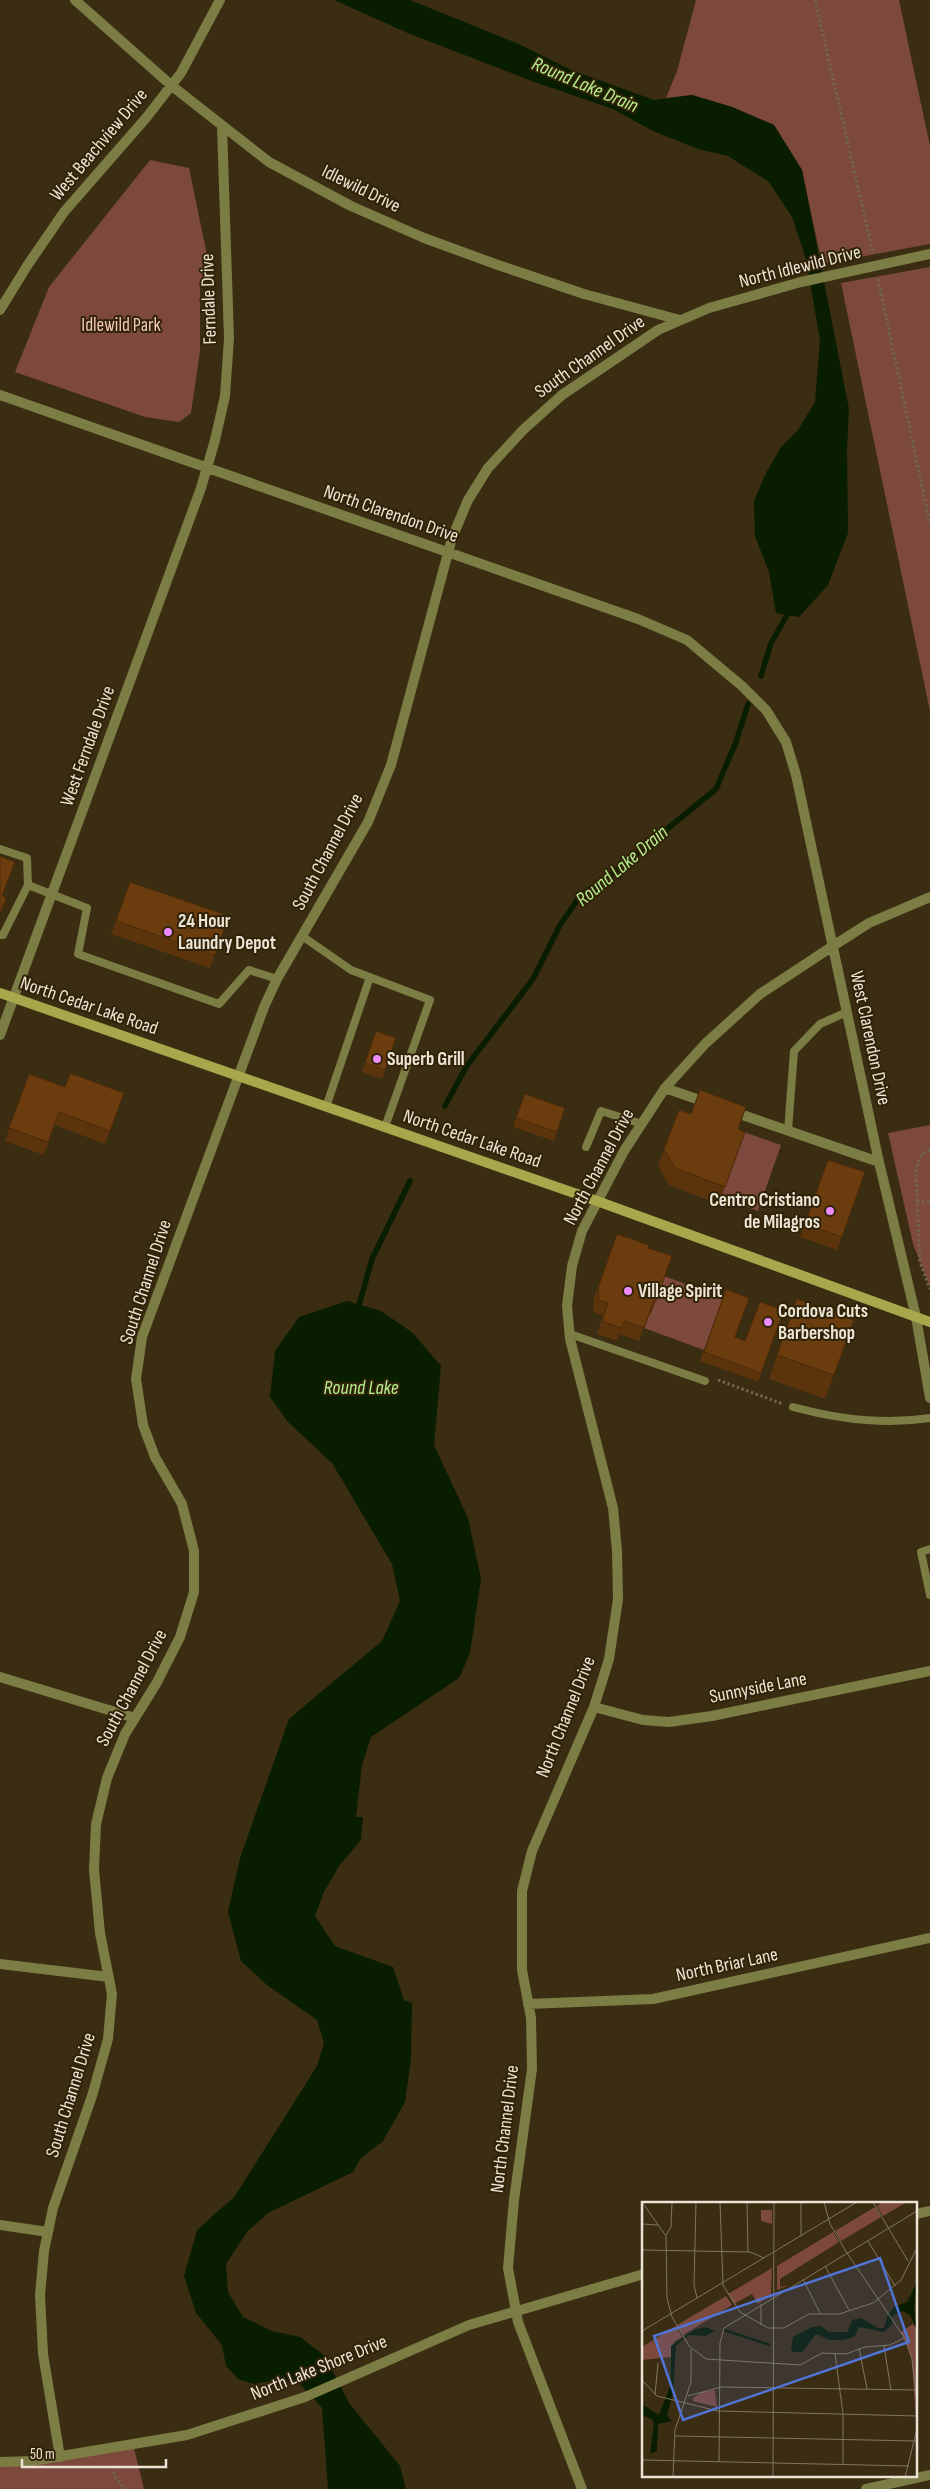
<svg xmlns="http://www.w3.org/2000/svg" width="930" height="2489" font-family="'Sofia Sans Condensed',sans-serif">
  <rect width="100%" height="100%" fill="#3a2d12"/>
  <!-- green -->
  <path fill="#7c493c" d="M696,0H899L930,146V244L822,264L802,170L774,125L732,107L692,95L666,98L677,71Z
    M150,160L189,168L212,279L200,281V351L191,413L179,422L145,417L15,372L49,287Z
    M930,267V711L841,283Z
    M930,1125V1287L913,1244L888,1133Z
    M738,1130L781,1145L758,1211L721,1197L739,1149Z
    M664,1276L723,1298L704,1350L644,1328Z
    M133,2444L144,2489H0V2462Z"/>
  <!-- water -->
  <path fill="#091d00" d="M334,0H410L521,45L571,70L654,100L692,95L732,107L774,125L802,170L849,409L847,449L848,533L828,585L799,617L776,613L769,572L755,536L754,501L766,473L781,447L798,430L815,402L820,340L806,259L792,217L769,182L728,156L698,149L653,131L613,109L532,81L410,34Z
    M347,1301L381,1311L413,1333L441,1366L434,1445L468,1518L481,1579L470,1653L459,1678L371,1737L362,1765L356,1817H363L361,1840L339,1866L324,1892L315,1916L335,1946L393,1967L404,2000L412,2003L411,2058L405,2102L383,2141L361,2158L353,2172L268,2213L247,2232L226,2264L228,2292L243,2317L272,2331L300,2337L325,2356L349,2403L400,2466L406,2489H328L322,2408L297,2381H271L254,2384L238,2379L226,2366L222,2345L196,2313L184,2276L197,2230L235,2196L317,2066L324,2043L317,2020L267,1985L241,1961L228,1912L240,1858L289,1719L382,1641L400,1601L392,1564L332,1463L288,1422L270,1397L275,1351L299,1317Z"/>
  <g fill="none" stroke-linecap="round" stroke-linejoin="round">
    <!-- stream -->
    <path stroke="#091d00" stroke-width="5.5" d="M761,676L771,643L790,610
      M445,1106L466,1067L533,979L560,925L580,896L612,874L716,789L736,742L748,704
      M359,1305L372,1259L410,1181"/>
    <!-- path -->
    <path stroke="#71654e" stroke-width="3" stroke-dasharray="2.5 2.5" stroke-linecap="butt" d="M815,0L873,253
      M878,279L930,524
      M930,1150C918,1154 917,1164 916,1175L920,1262L930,1289
      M917,1201L930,1202
      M718,1380L783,1404
      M112,2467L116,2478L125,2489"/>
    <!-- service -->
    <path stroke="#7c7c45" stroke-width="8" d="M0,849L27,858L28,885L3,935H0
      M28,885L87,908L78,954L219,1004L249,970L277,979
      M302,936L351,970L430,1000L385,1127
      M326,1107L370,977
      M788,1131L794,1051L820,1024L847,1012
      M586,1147L601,1111L642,1124
      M570,1334L705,1381
      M793,1407C837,1419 884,1425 930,1418
      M930,1549L921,1552L930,1595"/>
    <!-- minor -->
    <path stroke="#7c7c45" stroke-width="10" d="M75,0L172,86L269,162L351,206L424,238L498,265L584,294L680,320
      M0,310L27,266L64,212L146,118L181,73L220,0
      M0,395L638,619L687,640L742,686L766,710L786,742L796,775L879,1162L916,1317L930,1398
      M0,1035L201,488L215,440L225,396L229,338L222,127
      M665,1088L708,1103
      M731,1111L879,1162
      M0,1677L135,1718
      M594,1707L643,1720L669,1722L712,1716L930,1671
      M0,1964L109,1977
      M528,2004L653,1999L930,1938
      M916,2214L930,2211
      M0,2225L48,2232
      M60,2457L43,2354L40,2295L44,2251L53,2208L92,2096L108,2039L112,1994L100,1933L94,1870L96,1824L107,1778L125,1734L156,1684L180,1637L194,1592V1551L182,1504L155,1457L143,1425L136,1379L142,1337L264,1007L277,979L368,822L391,765L452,538L468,500L488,468L523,430L562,395L658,330L709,308L801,282L930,254
      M0,2462L32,2461L187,2435L305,2397L469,2325L644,2274
      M582,2489L518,2322L508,2268L514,2200L532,2069L531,2018L522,1970V1891L532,1851L594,1707L609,1659L618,1599L617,1551L613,1508L570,1339L567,1306L572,1266L582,1231L624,1151L665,1088L705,1044L760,994L833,946L869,923L930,897
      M866,2489L930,2475"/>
    <!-- secondary -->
    <path stroke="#a7a74c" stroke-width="10" d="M0,993L597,1201L930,1322"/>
  </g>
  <!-- wall -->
  <path fill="#5c340c" d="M130,882L229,916L210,968L111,934Z
    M376,1031L396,1038L382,1079L362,1072Z
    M29,1074L65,1087L124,1093L105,1144L55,1125L44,1155L5,1141Z
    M525,1094L565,1108L554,1141L513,1127Z
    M679,1110L745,1132L718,1204L669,1185L658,1166Z
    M828,1160L865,1172L837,1250L800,1237Z
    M617,1234L648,1248L672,1256L651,1314L649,1313L639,1341L619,1334L617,1341L597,1334L603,1316L593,1312L594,1298Z
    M726,1289L735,1337L745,1341L784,1310L758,1382L700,1361Z
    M797,1299L854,1320L825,1399L769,1379Z"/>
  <!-- building -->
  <path fill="#6b3c0e" stroke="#4b2a0a" d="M0,856L15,862L2,896L6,897L1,912L0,911Z
    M130,882L229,916L215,955L116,921Z
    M376,1031L396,1038L385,1070L365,1063Z
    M70,1073L124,1093L110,1131L59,1112L48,1142L9,1128L29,1074L65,1087Z
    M700,1090L746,1107L738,1129L745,1132L725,1187L675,1168L664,1149L679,1110L691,1114Z
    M525,1094L565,1108L557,1132L516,1118Z
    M828,1160L865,1172L842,1237L805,1224Z
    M617,1234L649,1245L648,1248L672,1256L656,1301L654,1300L644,1328L624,1321L621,1328L602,1321L608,1303L598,1300L599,1285Z
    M726,1289L749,1298L735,1337L745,1341L760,1302L784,1310L761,1373L704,1352Z
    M797,1299L854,1320L834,1375L777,1355Z"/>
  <!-- markers -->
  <g fill="#ec8cfa" stroke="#302307" stroke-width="2">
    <circle cx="168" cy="932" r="5"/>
    <circle cx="377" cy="1059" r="5"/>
    <circle cx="830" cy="1211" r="5"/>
    <circle cx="628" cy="1291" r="5"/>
    <circle cx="768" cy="1322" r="5"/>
  </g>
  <g text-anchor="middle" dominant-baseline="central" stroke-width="4" stroke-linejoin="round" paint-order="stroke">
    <!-- street labels -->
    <g font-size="19" fill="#ece4d4" stroke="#302307">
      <text transform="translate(99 145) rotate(-50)">West Beachview Drive</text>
      <text transform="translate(361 189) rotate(26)">Idlewild Drive</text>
      <text transform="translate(800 267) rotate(-14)">North Idlewild Drive</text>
      <text transform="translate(209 299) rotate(-92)">Ferndale Drive</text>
      <text transform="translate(590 357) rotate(-35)">South Channel Drive</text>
      <text transform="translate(391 514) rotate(19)">North Clarendon Drive</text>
      <text transform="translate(88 746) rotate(-70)">West Ferndale Drive</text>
      <text transform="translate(328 852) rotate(-62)">South Channel Drive</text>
      <text transform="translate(89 1006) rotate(19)">North Cedar Lake Road</text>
      <text transform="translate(870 1038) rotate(78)">West Clarendon Drive</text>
      <text transform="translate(472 1139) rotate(19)">North Cedar Lake Road</text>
      <text transform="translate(599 1167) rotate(-62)">North Channel Drive</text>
      <text transform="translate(146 1282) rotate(-72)">South Channel Drive</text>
      <text transform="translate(132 1688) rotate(-62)">South Channel Drive</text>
      <text transform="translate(758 1688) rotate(-11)">Sunnyside Lane</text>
      <text transform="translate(566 1717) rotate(-68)">North Channel Drive</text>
      <text transform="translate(727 1965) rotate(-12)">North Briar Lane</text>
      <text transform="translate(71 2095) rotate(-73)">South Channel Drive</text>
      <text transform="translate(505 2129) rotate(-83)">North Channel Drive</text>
      <text transform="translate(319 2368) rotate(-22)">North Lake Shore Drive</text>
    </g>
    <!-- park labels -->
    <g font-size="19" fill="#f6c8bc" stroke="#302307">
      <text x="121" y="325">Idlewild Park</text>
    </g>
    <!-- poi labels -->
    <g font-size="19" font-weight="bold" fill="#ece4d4" stroke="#302307" text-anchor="start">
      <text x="178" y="921">24 Hour<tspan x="178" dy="22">Laundry Depot</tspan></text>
      <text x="387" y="1059">Superb Grill</text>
      <text x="820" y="1200" text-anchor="end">Centro Cristiano<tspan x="820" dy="22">de Milagros</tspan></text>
      <text x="638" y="1291">Village Spirit</text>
      <text x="778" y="1311">Cordova Cuts<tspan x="778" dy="22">Barbershop</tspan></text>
    </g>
    <!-- water labels -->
    <g font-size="20" font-style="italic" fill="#b5ee8e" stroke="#302307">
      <text transform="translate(585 85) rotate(23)">Round Lake Drain</text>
      <text transform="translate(622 866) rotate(-40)">Round Lake Drain</text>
      <text x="361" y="1388">Round Lake</text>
    </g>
  </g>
  <!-- overview -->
  <g transform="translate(642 2202)">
    <rect width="275" height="275" fill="#3a2d12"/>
    <path d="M241,0H265L241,14L235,4ZM233,5L239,15L199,39L193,29ZM119,8H130V22L119,19ZM191,30L197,40L138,77V85L147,83L135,88V64ZM130,66L129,93L116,102L110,92L92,102L86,92ZM84,94L90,103L41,133L35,123ZM271,122L275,128V236L270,157L259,130ZM34,124L40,135L32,140L29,155L0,158V145ZM73,188L75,205L51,199V196L60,190Z" fill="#7c493c"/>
    <path d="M275,80L272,107L275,128L268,113L261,109L250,114V122L242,130L217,125L212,135L202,138H188L174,132L160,150H151L149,146L151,135L170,125L179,124L187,130H205L210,118L219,116L236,126H242L245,115L252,105L265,100ZM63,125L73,129L63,134L47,133L34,143L31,191L25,213L30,219L16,222L15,249L8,252L12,221L10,217L0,213V202L17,213L29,182V144L52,128Z" fill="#091d00"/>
    <path fill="none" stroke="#091d00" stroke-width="2.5" d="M82,128L128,143"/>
    <path fill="none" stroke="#817660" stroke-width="1" d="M0,0L24,34L25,96L30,115L47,144L64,157L158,163L180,151L204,152L223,145L248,143L262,136M54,0L52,83L55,96M78,0L81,83L98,110L126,126H142L167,112H197L231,101L259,78L275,46M105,0L106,50M182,0L188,22L205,51L264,138L270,157L275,202M231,0L266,59M0,22L16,23M24,33L29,25L30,0M159,34V0M226,39L253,84M0,48L108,50L122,56M183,64L207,108M161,77L178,111M119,123V102M0,129L215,0M242,144L249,188M217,146L225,187M193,152L201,212V262M0,178L15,194L76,209L275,214M13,193L16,161M46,194L79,185L274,188M33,234L274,239M0,258L267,264M77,260L78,141L82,126L275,9M31,275L33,228L49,180V147M131,275L132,0M263,275L275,227"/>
    <path fill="#5174d7" fill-opacity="0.15" stroke="#5174d7" stroke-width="2.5" d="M238,56L267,140L41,218L12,134Z"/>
    <rect width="275" height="275" fill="none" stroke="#ece4d4" stroke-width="2.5"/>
  </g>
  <!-- scale -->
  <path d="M22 2459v8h144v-8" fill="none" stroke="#ece4d4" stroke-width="2.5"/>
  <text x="30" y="2459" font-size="15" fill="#ece4d4" stroke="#302307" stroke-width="4" paint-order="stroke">50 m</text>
</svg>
